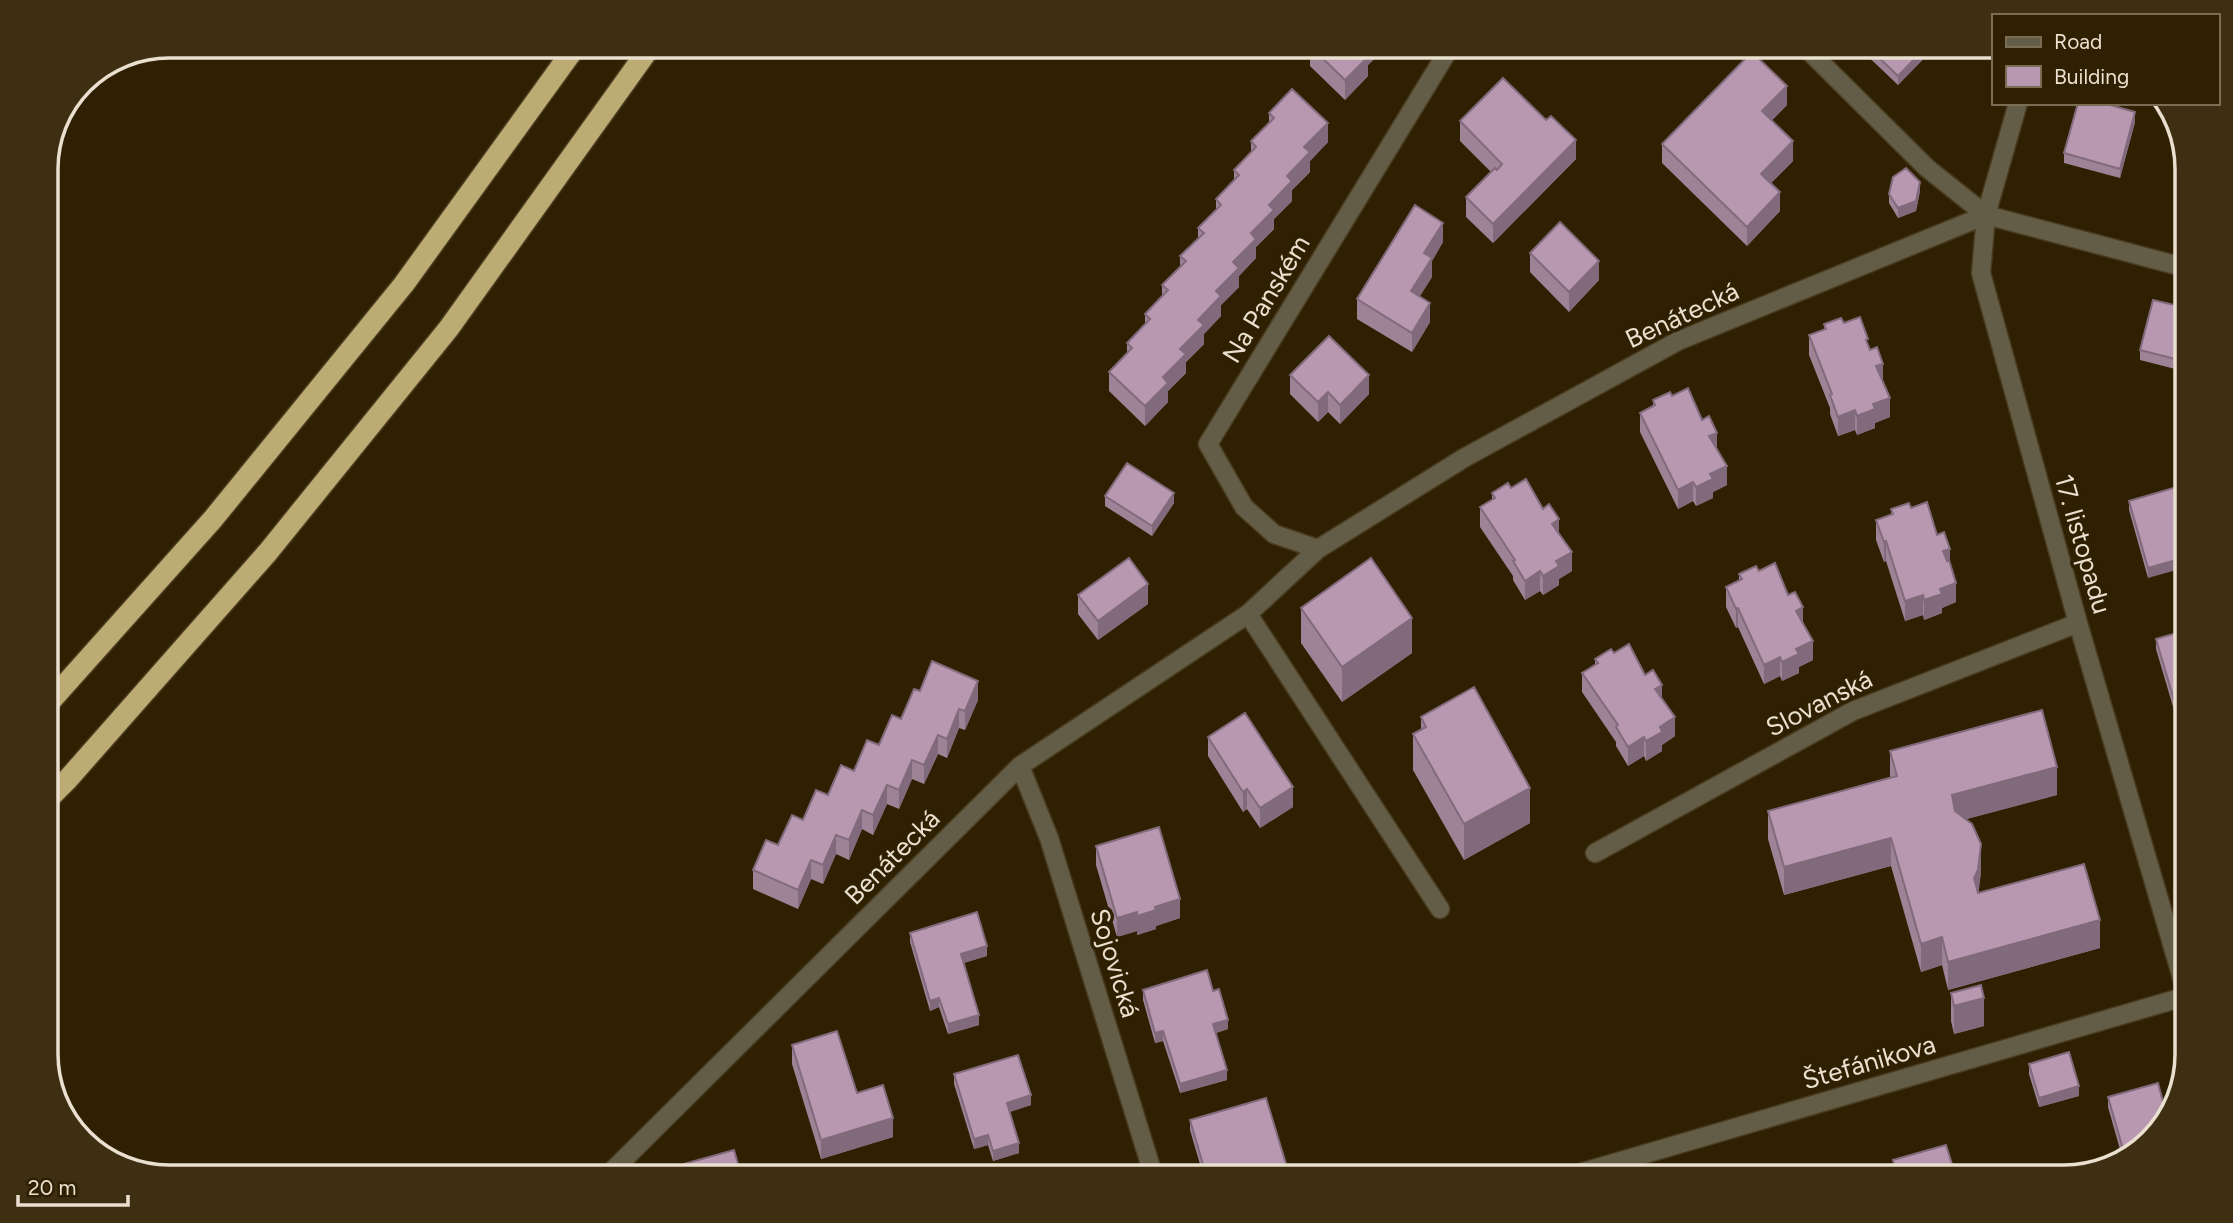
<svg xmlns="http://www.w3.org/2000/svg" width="2233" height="1223" font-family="Figtree,sans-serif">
  <rect width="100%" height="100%" fill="#2f2002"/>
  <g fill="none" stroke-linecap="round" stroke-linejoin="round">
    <defs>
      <path id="minor" d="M1804,46L1927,168L1986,215
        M2018,103L1986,215L1981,273L2078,623L2187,995
        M1318,549L1274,534L1244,507L1208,444L1451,46
        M1248,614L1440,909
        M1020,766L1049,838L1154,1177
        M1595,853L1853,711L2078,623
        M606,1177L1020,766L1248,614L1318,549L1464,458L1678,341L1986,215L2187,268
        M1566,1177L2187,996"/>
      <path id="highway" d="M46,706L213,519L404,284L576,46
        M46,801L68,779L268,552L449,328L651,46"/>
    </defs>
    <!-- minor casing -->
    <use href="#minor" stroke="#493b1f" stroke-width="21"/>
    <!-- highway casing -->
    <use href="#highway" stroke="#493b1f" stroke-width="24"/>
    <!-- minor -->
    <use href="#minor" stroke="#635c46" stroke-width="18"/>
    <!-- highway -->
    <use href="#highway" stroke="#bdab74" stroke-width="21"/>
  </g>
  <!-- wall -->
  <path fill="#9e8397" d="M1310,46H1386V47L1368,65V76L1345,100L1310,66Z
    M1857,46H1933V49L1898,85Z
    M2157,103H2168L2169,107Z
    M1787,105L1771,121L1793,161L1771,183L1780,211L1747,246L1662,163V144Z
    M1269,113L1328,142L1310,161V172L1292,190V201L1274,219V229L1256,247V258L1239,276V287L1221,305V316L1204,334V344L1186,362V373L1168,391V402L1145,426L1109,391V372L1127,353V343L1145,325V314L1162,296V285L1180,267V256L1198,239V228L1216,210V199L1234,181V170L1251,152V141L1269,123Z
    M1460,121L1576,159L1493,243L1466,217V197L1491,172L1460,141Z
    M2135,122L2120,178L2064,163V153Z
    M1920,191L1916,211L1898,218L1889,203V194Z
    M1443,242L1432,261V277L1420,296L1430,322L1412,352L1357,319V299Z
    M1530,253L1599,280L1569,312L1530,272Z
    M2187,308V372L2140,360V350Z
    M1844,323L1868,345L1883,383L1890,417L1875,423V428L1857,435L1855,430L1838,436L1830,414V408L1809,355V335L1824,330V324Z
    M1290,375L1369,394L1340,424L1328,412L1318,422L1290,394Z
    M1672,396L1702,420L1717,449L1727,485L1713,492V498L1696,506L1693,501L1678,509L1640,432V413L1653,406V400Z
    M2187,484L2148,578L2129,510V501Z
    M1511,488L1543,509L1559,533L1572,571L1559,579V585L1543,595L1540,591L1525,600L1513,580V576L1480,527V507L1492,500V493Z
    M1105,496L1174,503L1152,536L1105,506Z
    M1911,508L1937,535L1950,566L1956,602L1942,608V613L1924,620L1923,615L1905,621L1886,561L1884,562L1876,540V520L1891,515V509Z
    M1759,571L1788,595L1803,624L1813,660L1799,667V673L1782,681L1780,676L1764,684L1738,627L1736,628L1726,607V587L1739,581V574Z
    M1078,595L1148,604L1098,640L1078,614Z
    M1301,608L1412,653L1342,702L1301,643Z
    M2187,630L2174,710L2156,649V639Z
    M1614,653L1645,675L1662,699L1675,736L1662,745V751L1646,761L1644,756L1628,766L1616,746V742L1582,692V673L1595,665V659Z
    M920,691L978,700L965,730L959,728L947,758L938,754L924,784L912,779L899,809L887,804L873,835L862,829L849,860L836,854L823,884L811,879L798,909L753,889V870L879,745L901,719Z
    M1421,717L1530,823L1464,860L1413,770V734L1421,730Z
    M1208,737L1293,807L1260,828L1247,809L1243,812L1208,756Z
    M1890,751L2057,795L1966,819L1981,872L1978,893L2100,948L1948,990L1942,965L1921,972L1891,866L1784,895L1768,839V811L1890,777Z
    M1096,846L1180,918L1156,926V929L1137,935V931L1117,937L1096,865Z
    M910,933L987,956L963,963L979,1025L948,1034L939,1007L930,1011L910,942Z
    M1143,990L1213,991L1228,1029L1216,1033L1227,1080L1180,1093L1163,1041L1155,1043L1143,1000Z
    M1951,993L1984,1026L1954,1034L1951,1021Z
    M792,1045L893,1137L821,1159L792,1064Z
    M2029,1064L2079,1096L2039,1107L2029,1074Z
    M954,1074L1031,1105L1009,1112L1019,1153L993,1161L988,1145L974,1149L954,1084Z
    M2108,1097L2132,1157L2123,1160L2108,1107Z
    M1190,1120L1290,1177L1204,1178L1190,1130Z
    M1893,1160L1956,1177H1895L1893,1170Z
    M684,1164L742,1178H684Z"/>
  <!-- shaded-wall -->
  <path fill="#816a7b" d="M1369,46H1386V47L1368,65V76L1345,100V80L1363,51Z
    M1927,46H1933V49L1898,85V76Z
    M1787,86V105L1762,131V111Z
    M2135,112V122L2120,178V169Z
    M1328,123V142L1310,161V172L1292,190V201L1274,219V229L1256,247V258L1239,276V287L1221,305V316L1204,334V344L1186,362V373L1168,391V402L1145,426V406L1304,147Z
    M1576,140V159L1493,243V224Z
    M1793,141V161L1761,193V174Z
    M1920,182V191L1916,211L1898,218V208Z
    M1780,192V211L1747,246V227Z
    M1443,223V242L1432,261V277L1411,310V291L1424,253Z
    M1599,261V280L1569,312V292Z
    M1430,303V322L1412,352V333Z
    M1883,364V383L1876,366Z
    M1369,375V394L1340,424V405Z
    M1328,392V412L1318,422V402Z
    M1890,398V417L1875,423V428L1857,435V416L1873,404Z
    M1855,410V430L1838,436V417Z
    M1717,433V452L1709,436Z
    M1727,466V485L1713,492V498L1696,506V487L1710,474Z
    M1693,482V501L1678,509V490Z
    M1174,493V503L1152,536V526Z
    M1559,519V538L1552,524Z
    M1886,541V561L1884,562V542Z
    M1950,549V568L1943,571V551Z
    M1572,552V571L1559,579V585L1543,595V576L1556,561Z
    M2187,557V567L2148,578V568Z
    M1540,571V591L1525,600V581Z
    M1956,583V602L1942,608V613L1924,620V600L1940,589Z
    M1148,584V604L1098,640V621Z
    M1923,595V615L1905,621V601Z
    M1803,607V627L1796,611Z
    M1738,608V627L1736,628V609Z
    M1412,618V653L1342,702V667Z
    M1813,641V660L1799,667V673L1782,681V662L1796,649Z
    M1780,657V676L1764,684V665Z
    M978,681V700L965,730V711Z
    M1662,685V704L1655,689Z
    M2187,696V706L2174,710V700Z
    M959,709V728L947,758V739Z
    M1675,717V736L1662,745V751L1646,761V741L1660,727Z
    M938,735V754L924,784V765Z
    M1644,737V756L1628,766V747Z
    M912,760V779L899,809V790Z
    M2057,767V795L1952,823V795Z
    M887,785V804L873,835V815Z
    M1293,787V807L1260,828V808Z
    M1530,788V823L1464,860V824Z
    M1247,789V809L1243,812V792Z
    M862,810V829L849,860V840Z
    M836,835V854L823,884V865Z
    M1891,838V866L1784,895V867Z
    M1981,844V872L1978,898L1974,878Z
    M811,860V879L798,909V890Z
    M1180,899V918L1156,926V929L1137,935V916L1155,907Z
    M1137,912V931L1117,937V918Z
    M2100,920V948L1948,990V962Z
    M1942,937V965L1921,972V944Z
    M987,946V956L961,964V954Z
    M939,998V1007L930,1011V1001Z
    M1984,998V1026L1954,1034V1006Z
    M979,1015V1025L948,1034V1024Z
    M1228,1020V1029L1213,1034V1024Z
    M1163,1031V1041L1155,1043V1033Z
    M1227,1070V1080L1180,1093V1084Z
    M2079,1086V1096L2039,1107V1098Z
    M1031,1095V1105L1007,1113V1103Z
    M893,1118V1137L821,1159V1140Z
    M988,1135V1145L974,1149V1139Z
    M1019,1143V1153L993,1161V1151Z
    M2136,1153L2132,1157L2125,1159V1156Z"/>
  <!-- building -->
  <path fill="#b898b0" stroke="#816a7b" stroke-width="2" d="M1310,46H1369L1363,51L1368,57L1345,80Z
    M1867,46H1927L1898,76Z
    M1752,52L1787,86L1762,111L1793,141L1761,174L1780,192L1747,227L1662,144Z
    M1503,78L1546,120L1551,116L1576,140L1493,224L1466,197L1495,168L1497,170L1502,164L1460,121Z
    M1292,89L1328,123L1304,147L1310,152L1287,176L1292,181L1269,205L1274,210L1251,233L1256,239L1233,262L1239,268L1216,291L1221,296L1198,320L1204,325L1180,349L1186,354L1163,377L1168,383L1145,406L1109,372L1132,348L1127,343L1150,319L1145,314L1168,290L1162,285L1186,261L1180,256L1204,233L1198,228L1221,205L1216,199L1239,175L1234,170L1256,147L1251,141L1274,118L1269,113Z
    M2078,103H2103L2135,112L2120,169L2064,153Z
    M1906,168L1920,182L1916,201L1898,208L1889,194L1893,177Z
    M1415,205L1443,223L1424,253L1432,258L1411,291L1430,303L1412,333L1357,299Z
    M1560,222L1599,261L1569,292L1530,253Z
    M2153,300L2187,308V362L2140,350Z
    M1860,317L1868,339L1866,340L1870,350L1877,347L1883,364L1876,366L1890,398L1873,404L1875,409L1857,416L1855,410L1838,417L1830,395L1832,394L1809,335L1826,329L1824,324L1841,318L1844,323Z
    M1329,336L1369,375L1340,405L1328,392L1318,402L1290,375Z
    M1688,388L1702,420L1709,416L1717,433L1709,436L1727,466L1710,474L1713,479L1696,487L1693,482L1678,490L1640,413L1655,405L1653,400L1670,392L1672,396Z
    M1127,463L1174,493L1152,526L1105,496Z
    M1526,479L1543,509L1549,504L1559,519L1552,524L1572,552L1556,561L1559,566L1543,576L1540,571L1525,581L1513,561L1515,560L1480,507L1495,498L1492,493L1508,483L1511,488Z
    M2187,484V557L2148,568L2129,501Z
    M1927,502L1937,535L1944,532L1950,549L1943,551L1947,561L1949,560L1956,583L1940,589L1942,594L1924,600L1923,595L1905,601L1886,541L1884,542L1876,520L1893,514L1891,509L1909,503L1911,508Z
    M1129,558L1148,584L1098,621L1078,595Z
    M1371,558L1412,618L1342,667L1301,608Z
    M1775,563L1788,595L1795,592L1803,607L1796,611L1813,641L1796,649L1799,654L1782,662L1780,657L1764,665L1738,608L1736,609L1726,587L1742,579L1739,574L1756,566L1759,571Z
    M2187,630V696L2174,700L2156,639Z
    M1629,644L1645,675L1653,670L1662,685L1655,689L1675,717L1660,727L1662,732L1646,741L1644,737L1628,747L1616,727L1618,725L1582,673L1598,663L1595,659L1611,649L1614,653Z
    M932,661L978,681L965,711L959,709L947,739L938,735L924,765L912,760L899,790L887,785L873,815L862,810L849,840L836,835L823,865L811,860L798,890L753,870L766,840L778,845L792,815L803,820L816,790L828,795L841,765L854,771L867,740L879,745L892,715L901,719L914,689L920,691Z
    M1474,687L1530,788L1464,824L1413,734L1426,727L1421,717Z
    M2042,710L2057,767L1952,795L1955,811L1972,824L1981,844L1978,870L1974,878L1978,893L2084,864L2100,920L1948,962L1942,937L1921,944L1891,838L1784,867L1768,811L1897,776L1890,751Z
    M1245,713L1293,787L1260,808L1247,789L1243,792L1208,737Z
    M1159,827L1180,899L1155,907L1156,910L1137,916V912L1117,918L1096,846Z
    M977,912L987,946L961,954L979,1015L948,1024L939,998L930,1001L910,933Z
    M1207,970L1213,991L1219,989L1228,1020L1213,1024L1227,1070L1180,1084L1163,1031L1155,1033L1143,990Z
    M1981,985L1984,998L1954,1006L1951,993Z
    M837,1031L857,1093L883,1085L893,1118L821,1140L792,1045Z
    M2069,1052L2079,1086L2039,1098L2029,1064Z
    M1018,1055L1031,1095L1007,1103L1019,1143L993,1151L988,1135L974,1139L954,1074Z
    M2158,1083L2167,1117L2136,1153L2125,1156L2108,1097Z
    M1266,1098L1290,1177L1207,1178L1190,1120Z
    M1946,1145L1956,1177H1898L1893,1160Z
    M734,1150L742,1178H688L684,1164Z
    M1094,1166L1098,1178H1059V1177Z"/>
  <g text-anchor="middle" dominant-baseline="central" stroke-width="7" stroke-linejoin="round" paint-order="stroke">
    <!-- street labels -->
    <g font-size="26" fill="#eae0cf" stroke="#2f2002">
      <text transform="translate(1266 299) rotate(-59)">Na Panském</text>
      <text transform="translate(1682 315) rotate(-25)">Benátecká</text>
      <text transform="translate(2083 544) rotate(74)">17. listopadu</text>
      <text transform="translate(1819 703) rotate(-27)">Slovanská</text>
      <text transform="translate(892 857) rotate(-45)">Benátecká</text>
      <text transform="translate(1115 963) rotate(73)">Sojovická</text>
      <text transform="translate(1869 1062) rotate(-16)">Štefánikova</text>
    </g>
  </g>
  <!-- crop -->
  <path d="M0 0H2233V1223H0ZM169 58H2064A111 111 0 0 1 2175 169V1054A111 111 0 0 1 2064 1165H169A111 111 0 0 1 58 1054V169A111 111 0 0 1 169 58Z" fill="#3e2f12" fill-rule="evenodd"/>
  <path fill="none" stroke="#eae0cf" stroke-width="3.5" d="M169 58H2064A111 111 0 0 1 2175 169V1054A111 111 0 0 1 2064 1165H169A111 111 0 0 1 58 1054V169A111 111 0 0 1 169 58Z"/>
  <!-- legend -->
  <rect x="1992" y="14" width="228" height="91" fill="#2f2002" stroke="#7a6d54" stroke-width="2"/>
  <rect x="2006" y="37" width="35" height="10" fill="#635c46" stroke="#7a6d54" stroke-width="2"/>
  <text x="2054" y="49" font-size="21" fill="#eae0cf">Road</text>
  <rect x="2006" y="66" width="35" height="21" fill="#b898b0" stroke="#7a6d54" stroke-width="2"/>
  <text x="2054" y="84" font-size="21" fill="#eae0cf">Building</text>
  <!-- scale -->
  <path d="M18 1195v10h110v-10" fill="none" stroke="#eae0cf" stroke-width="3.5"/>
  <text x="28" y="1195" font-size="21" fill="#eae0cf" stroke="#2f2002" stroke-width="5" paint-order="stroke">20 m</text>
</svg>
